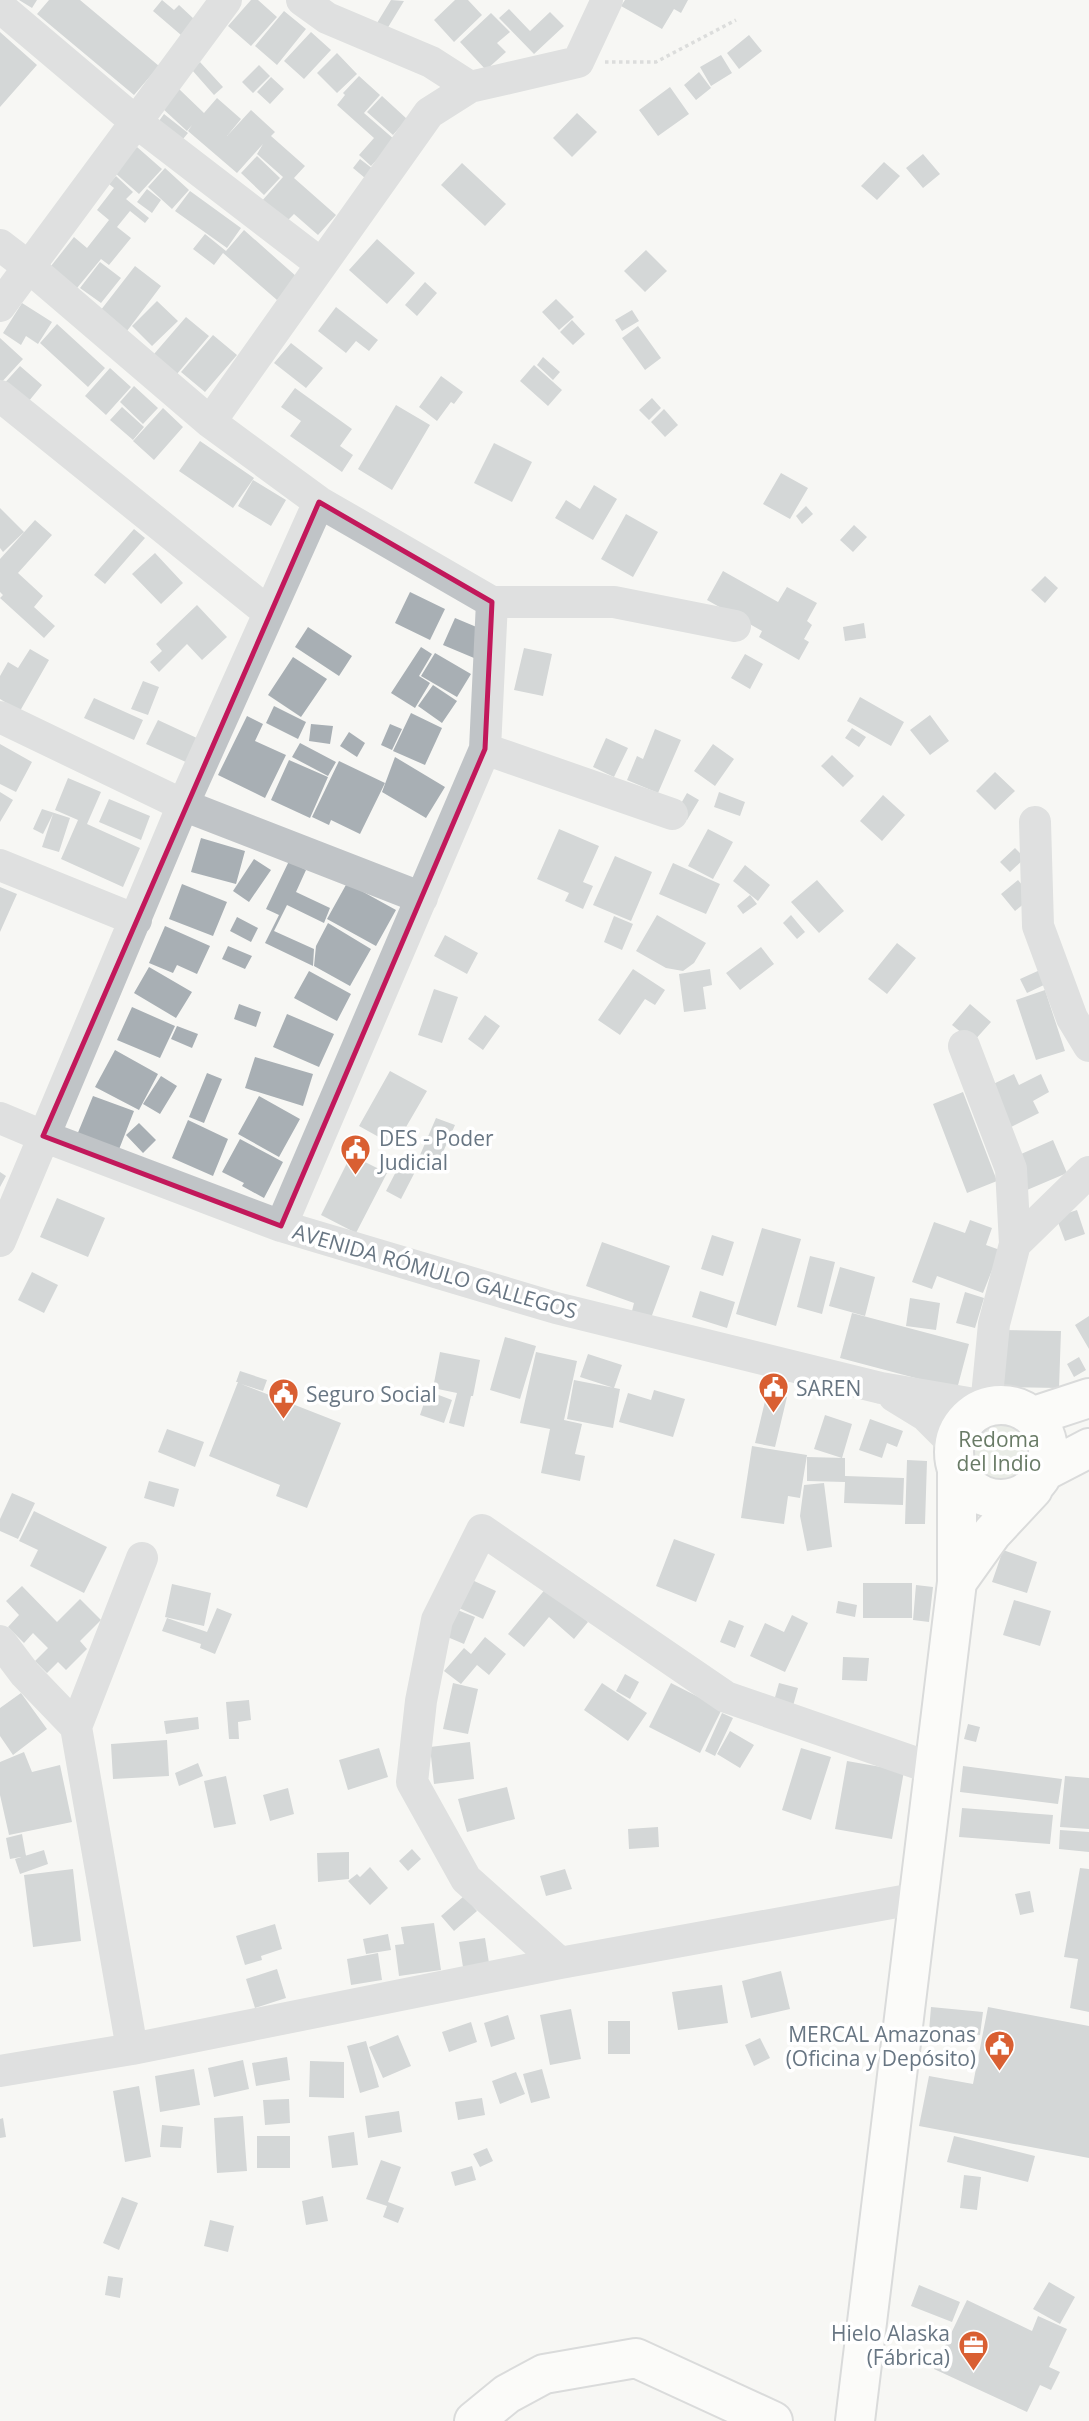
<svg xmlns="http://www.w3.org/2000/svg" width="1089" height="2421" font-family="'Open Sans',sans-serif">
  <rect width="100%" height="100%" fill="#f7f7f4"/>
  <!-- green -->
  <path fill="#d8ddd5" d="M963 1450a36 36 0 1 1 72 0a36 36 0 1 1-72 0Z"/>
  <!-- building -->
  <path fill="#a8afb4" d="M19,0H37L32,8Z
    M49,0H80L159,66L134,95L37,14Z
    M162,0L174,10L179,5L194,19L181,35L153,11Z
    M251,0H258L277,17L251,46L228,26Z
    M391,0L404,1L387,29L377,23Z
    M455,0H468L482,15L454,42L434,20Z
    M625,0H688L681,13L674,9L662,29L621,6Z
    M509,9L530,31L550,12L564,26L534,54L499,18Z
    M284,11L306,29L277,65L255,46Z
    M491,13L510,32L497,43L506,52L486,70L460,42Z
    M0,32L37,65L0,107Z
    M311,32L331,50L304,79L284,61Z
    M749,35L762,51L739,69L727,53Z
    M337,53L357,74L337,93L317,73Z
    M721,55L732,73L711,86L700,67Z
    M200,62L223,87L214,95L192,70Z
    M259,65L270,76L253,93L242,82Z
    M699,72L711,88L696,100L684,85Z
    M359,76L380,95L364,113L395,140L371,166L359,155L374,138L337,105L345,95L343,93Z
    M271,77L284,89L270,104L257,92Z
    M670,87L689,114L658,136L639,110Z
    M179,89L204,113L217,98L241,119L227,136L251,110L275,132L271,136L305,166L294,178L336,215L318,235L294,214L285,223L261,202L283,177L257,154L263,144L237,173L188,131L192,125L187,131L162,108Z
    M382,96L407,119L393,135L367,112Z
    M577,113L597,132L572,157L553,138Z
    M164,114L188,133L183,139L159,121Z
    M137,147L162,169L139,194L114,172Z
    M923,154L940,174L923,188L906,168Z
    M257,156L280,178L264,195L241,173Z
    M360,159L373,169L365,178L353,168Z
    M884,162L900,176L877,200L861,186Z
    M462,163L506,204L485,226L441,185Z
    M165,168L189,190L172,209L148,187Z
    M116,176L133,192L126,199L149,218L145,223L130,211L117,227L131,238L109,265L101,259L77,288L51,266L74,237L87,248L109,220L97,210L114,188L109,184Z
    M147,189L161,200L152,213L137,202Z
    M190,191L241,228L227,248L175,211Z
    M244,230L297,277L277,300L223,253L214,265L193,249L205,234L226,251Z
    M377,239L415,273L387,304L349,270Z
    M646,250L667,271L645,292L624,271Z
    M100,262L121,278L101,303L80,288Z
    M135,266L161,286L124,335L97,315Z
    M425,282L437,293L417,316L405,305Z
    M556,299L574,317L559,330L542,312Z
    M157,301L178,321L152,346L132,326Z
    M22,303L52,322L38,344L26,336L21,345L3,333Z
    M336,307L378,340L369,351L356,341L346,353L318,331Z
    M632,310L639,321L622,331L615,320Z
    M186,317L209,336L177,374L154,354Z
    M572,320L585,334L573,345L560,332Z
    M57,324L105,368L88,387L40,343Z
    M638,326L661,358L645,370L622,338Z
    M213,335L237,355L205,392L181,372Z
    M0,338L23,359L0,384Z
    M291,343L323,368L306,388L274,363Z
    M543,357L560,372L553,380L537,365Z
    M534,365L562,390L548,406L520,381Z
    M20,366L42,385L24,407L1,387Z
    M110,368L131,387L106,415L85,396Z
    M441,376L463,392L454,404L451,402L437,421L419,407Z
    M134,386L158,408L143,424L120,402Z
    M295,388L352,429L340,446L353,455L342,472L290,436L301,421L281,407Z
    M652,398L661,408L649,420L639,410Z
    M396,405L430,425L392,490L358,469Z
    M122,407L144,427L133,440L110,420Z
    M163,408L183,427L154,460L133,441Z
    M664,409L678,425L665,437L651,422Z
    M200,441L254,478L233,508L179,471Z
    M494,443L532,462L512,502L474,483Z
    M781,473L808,488L790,519L763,504Z
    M253,480L286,500L271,526L238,506Z
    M594,485L617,499L593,540L555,518L566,500L580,509Z
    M806,506L813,514L802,524L796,516Z
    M0,508L24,532L3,552L0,548Z
    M626,514L658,532L633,577L601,559Z
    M35,520L52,535L18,573L43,596L34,607L55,626L44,638L0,598L3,595L0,592V559Z
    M854,525L867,537L853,552L840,540Z
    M134,529L145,538L105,584L94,575Z
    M155,553L183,583L161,604L132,574Z
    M723,571L778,602L787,587L817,603L807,621L812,625L804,639L809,642L799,660L759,637L762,631L707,600Z
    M1045,576L1058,588L1045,603L1031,590Z
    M410,592L445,609L430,640L395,623Z
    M197,605L227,637L202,660L187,644L159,672L150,662L162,651L156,644Z
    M455,618L486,631L474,658L443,645Z
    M864,623L866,638L845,641L843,627Z
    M308,627L352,656L339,676L295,647Z
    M421,647L432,654L419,676L430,683L415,708L391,693Z
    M524,648L552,654L543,696L514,690Z
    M30,649L49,660L20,711L0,699V676L8,662L18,668Z
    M435,653L471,674L457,697L421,676Z
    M745,654L763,664L750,689L731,678Z
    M293,657L327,679L301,717L268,695Z
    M143,681L159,687L148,715L131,709Z
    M433,685L457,701L442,723L418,706Z
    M860,697L904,722L891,746L847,721Z
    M94,698L143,720L134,740L84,718Z
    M274,706L306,722L298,739L266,723Z
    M411,713L442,728L425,765L393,751Z
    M930,715L949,741L930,755L910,730Z
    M247,716L263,724L255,741L286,755L265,798L218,775Z
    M158,720L199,739L188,763L146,744Z
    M311,724L333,726L330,744L309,741Z
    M390,724L402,729L392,750L381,745Z
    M852,728L866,737L859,747L845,738Z
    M655,729L681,740L658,793L627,780L637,756L643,759Z
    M349,732L365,743L357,757L340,746Z
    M606,738L628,748L614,777L593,767Z
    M300,743L336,762L328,776L292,757Z
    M0,744L32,762L16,792L0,784Z
    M713,744L734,759L715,786L694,771Z
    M832,755L854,776L843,787L821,766Z
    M395,757L445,787L426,818L382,792Z
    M289,760L328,777L310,818L271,800Z
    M339,761L385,783L360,834L331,820L329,825L312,817Z
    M995,772L1015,791L995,810L976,791Z
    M68,778L101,792L87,824L140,848L123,887L61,859L78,820L55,810Z
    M0,792L13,800L0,822Z
    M719,792L745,802L740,816L714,807Z
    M687,793L699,800L687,820L675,814Z
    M883,795L905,815L882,841L860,821Z
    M109,799L150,816L141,840L99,822Z
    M42,809L70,818L59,852L42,847L53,814L43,834L33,829Z
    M559,829L599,846L583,882L593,886L583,909L565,901L569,893L537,879Z
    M708,829L733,842L713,879L688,866Z
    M201,838L245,851L236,884L191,872Z
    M1015,848L1025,858L1010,872L1000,862Z
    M615,856L652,872L631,921L593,905Z
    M254,859L271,870L249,902L233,891Z
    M289,861L306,870L296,892L330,908L324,923L287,905L274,931L314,949L313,966L265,943L279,915L266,909Z
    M673,863L720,884L706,914L659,894Z
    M745,865L770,885L758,901L733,881Z
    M817,880L844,911L819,933L791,902Z
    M1018,880L1032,897L1015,911L1001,894Z
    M347,883L396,910L376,946L327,919Z
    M182,884L227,902L213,936L169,919Z
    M0,887L17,894L0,932Z
    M750,895L757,904L743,914L737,906Z
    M657,915L706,943L694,963L683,971L666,968L636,951Z
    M791,915L805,932L797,939L783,923Z
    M614,916L633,924L622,950L604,942Z
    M237,917L258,928L251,942L230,931Z
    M328,923L371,949L350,986L314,966L316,946Z
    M165,926L210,946L197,974L177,965L173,973L149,963Z
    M445,935L478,953L467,974L434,956Z
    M897,943L916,958L887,994L868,979Z
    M228,946L252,956L245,969L222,959Z
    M761,947L774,964L740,990L726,973Z
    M149,967L192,992L176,1018L134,993Z
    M633,969L665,990L655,1005L645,999L620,1035L598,1020Z
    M710,969L712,985L703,987L706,1009L684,1012L679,974Z
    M1040,970L1046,984L1027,993L1020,979Z
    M309,971L351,994L337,1021L294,998Z
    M434,989L458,997L442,1043L418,1035Z
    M1045,990L1065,1051L1036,1060L1016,1000Z
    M239,1004L261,1012L256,1027L234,1019Z
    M970,1004L991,1022L973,1042L952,1025Z
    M132,1007L175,1026L160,1058L117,1040Z
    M287,1014L334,1034L319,1067L273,1047Z
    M485,1015L500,1026L483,1050L468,1039Z
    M177,1026L198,1034L192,1048L171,1039Z
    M115,1050L158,1074L139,1110L95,1087Z
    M255,1057L313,1074L303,1106L245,1088Z
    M390,1071L427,1091L395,1146L359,1126Z
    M207,1073L222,1079L204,1123L189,1117Z
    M1014,1074L1019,1085L1041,1074L1049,1092L1033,1101L1039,1113L1005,1130L985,1088Z
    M161,1076L177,1086L160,1114L143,1104Z
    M963,1092L997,1181L967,1193L933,1104Z
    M93,1096L134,1111L118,1152L77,1135Z
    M259,1096L300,1119L279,1157L238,1134Z
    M436,1118L455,1125L435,1170L417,1162Z
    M188,1120L228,1139L213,1176L172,1158Z
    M139,1123L156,1140L143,1153L126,1135Z
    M240,1139L283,1162L264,1198L242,1186L244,1183L222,1172Z
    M1053,1140L1067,1173L1027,1190L1014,1157Z
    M351,1155L387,1173L356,1233L321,1215Z
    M402,1160L417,1168L401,1199L386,1191Z
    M0,1172L6,1176L0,1187Z
    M57,1198L105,1218L88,1257L40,1237Z
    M1077,1210L1085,1234L1065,1241L1056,1217Z
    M970,1220L992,1228L986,1245L1000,1250L983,1293L937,1276L932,1289L912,1282L934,1222L965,1233Z
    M762,1228L801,1239L776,1326L736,1314Z
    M712,1235L734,1242L723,1276L701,1269Z
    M602,1242L670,1266L651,1318L632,1311L634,1303L586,1286Z
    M810,1256L835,1262L822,1314L797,1307Z
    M840,1267L875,1277L865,1316L829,1306Z
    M32,1272L58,1285L44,1313L18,1300Z
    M700,1291L735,1302L727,1328L692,1317Z
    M965,1292L984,1298L975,1328L956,1323Z
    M910,1298L940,1303L936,1330L906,1326Z
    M852,1313L969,1344L957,1389L840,1358Z
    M1089,1316V1349L1075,1325Z
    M999,1330L1061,1331L1059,1388L998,1387Z
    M505,1337L536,1346L520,1399L490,1390Z
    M440,1352L480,1360L473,1396H471L464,1427L449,1423L457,1393L433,1388Z
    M536,1352L577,1361L564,1420L582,1424L575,1454L585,1456L580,1481L541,1473L550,1429L520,1423Z
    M588,1354L622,1365L614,1388L580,1377Z
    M1079,1357L1086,1370L1074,1377L1067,1364Z
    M240,1371L267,1380L263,1391L241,1384L341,1423L307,1508L276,1496L280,1485L209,1456L238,1382H236Z
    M574,1380L620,1389L613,1428L567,1419Z
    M654,1390L685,1399L673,1437L619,1422L628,1393L651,1400Z
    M428,1391L452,1400L444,1423L420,1415Z
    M767,1393L787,1397L775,1447L755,1443Z
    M825,1415L852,1424L842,1458L814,1449Z
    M870,1419L903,1431L897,1447L887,1443L882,1458L859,1450Z
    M167,1429L204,1442L195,1467L158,1452Z
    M752,1446L807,1455L800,1498L788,1496L784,1524L741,1518Z
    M807,1457L845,1458V1476L904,1478L903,1505L844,1503L845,1482L807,1481Z
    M907,1460L927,1461L925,1524H905Z
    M149,1481L179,1489L174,1507L144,1498Z
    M824,1483L832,1547L807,1551L800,1516L804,1485Z
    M12,1493L35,1503L18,1539L0,1531V1519Z
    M34,1511L107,1547L84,1593L30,1566L38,1550L19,1541Z
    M674,1539L715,1554L696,1602L656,1586Z
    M1003,1550L1037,1562L1027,1593L992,1582Z
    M472,1580L496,1591L483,1619L459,1608Z
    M863,1583H912V1618H863Z
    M172,1584L211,1593L204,1626L165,1617Z
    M916,1585L933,1587L929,1622L913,1620Z
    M22,1586L57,1622L80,1599L101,1620L80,1641L87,1649L66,1670L58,1662L47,1673L35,1661L48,1648L33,1633L24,1643L8,1627L19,1615L6,1601Z
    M547,1587L588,1622L574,1639L549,1617L524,1647L508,1634Z
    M1014,1600L1051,1611L1040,1646L1003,1635Z
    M838,1601L857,1605L855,1617L836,1613Z
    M217,1608L232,1614L215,1654L200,1648L201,1644L162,1631L167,1618L207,1632Z
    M455,1609L475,1617L464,1644L445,1636Z
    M792,1615L808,1623L785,1672L750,1656L765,1623L784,1632Z
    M729,1620L744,1626L735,1648L720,1642Z
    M485,1637L506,1654L489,1675L477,1665L461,1684L444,1671L464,1648L471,1654Z
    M843,1657L869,1658L867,1681L842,1680Z
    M625,1674L639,1682L630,1699L616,1691Z
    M453,1683L478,1689L468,1734L443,1729Z
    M602,1683L647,1713L628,1741L584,1710Z
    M671,1683L722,1709L700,1753L649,1727Z
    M779,1683L798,1688L791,1713L772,1708Z
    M21,1693L47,1729L13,1755L0,1736V1708Z
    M249,1700L251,1720L238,1722L239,1739H229L226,1702Z
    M722,1713L733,1718L715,1756L705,1751Z
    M198,1717L199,1729L166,1734L164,1721Z
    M968,1724L980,1727L976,1742L964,1739Z
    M730,1731L754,1745L740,1768L717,1754Z
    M167,1740L169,1776L113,1779L111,1744Z
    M470,1742L474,1779L434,1784L430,1747Z
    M379,1748L388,1777L348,1790L339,1760Z
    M801,1748L831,1757L811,1820L782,1810Z
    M24,1752L32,1772L60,1765L72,1822L9,1835L0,1795V1762Z
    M847,1761L904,1771L892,1839L835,1829Z
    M198,1763L203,1776L179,1786L175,1773Z
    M963,1766L1062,1779L1058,1804L960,1792Z
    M226,1776L236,1824L214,1828L204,1781Z
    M1065,1776L1089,1778V1829L1060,1827Z
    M507,1787L515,1819L467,1832L458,1799Z
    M288,1788L294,1814L270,1821L263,1795Z
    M962,1808L1053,1815L1050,1844L959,1837Z
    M658,1827L659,1847L629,1849L628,1829Z
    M1060,1830L1089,1832V1852L1059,1849Z
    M22,1834L26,1856L10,1859L6,1838Z
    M412,1849L421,1859L408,1871L399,1861Z
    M44,1850L48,1864L20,1874L15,1859Z
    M349,1852V1879L318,1882L317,1853Z
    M370,1867L388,1888L370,1905L348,1881L357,1874L360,1877Z
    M1080,1868L1089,1869V2012L1070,2008L1078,1959L1064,1957Z
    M73,1869L81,1941L33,1947L24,1875Z
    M565,1869L572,1889L546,1896L540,1876Z
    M1030,1891L1034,1912L1020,1915L1015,1894Z
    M464,1896L477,1911L454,1931L441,1916Z
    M434,1923L441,1970L399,1976L395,1945L404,1944L401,1927Z
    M275,1924L282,1949L261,1956L262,1960L245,1965L236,1936Z
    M388,1934L391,1950L366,1954L363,1939Z
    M485,1938L489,1963L463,1967L459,1942Z
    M378,1953L382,1980L351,1985L347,1959Z
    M277,1969L286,1998L255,2008L246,1979Z
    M781,1971L790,2009L751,2018L742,1981Z
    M722,1985L728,2023L678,2030L672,1992Z
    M931,2007L983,2012L980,2035L929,2031Z
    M988,2007L1089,2026V2158L919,2126L929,2076L973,2084Z
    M571,2009L581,2059L550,2065L540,2015Z
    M508,2015L515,2039L491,2047L484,2023Z
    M608,2021H630V2054H608Z
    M471,2022L477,2042L449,2052L442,2032Z
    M398,2035L411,2066L383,2078L369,2047Z
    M760,2038L770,2058L754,2066L745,2045Z
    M366,2041L379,2087L360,2093L347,2046Z
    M287,2057L290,2080L256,2086L252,2063Z
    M243,2060L249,2089L214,2097L208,2068Z
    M310,2061L344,2062V2098L309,2097Z
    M194,2069L200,2105L160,2112L155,2076Z
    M542,2069L550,2098L531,2103L523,2074Z
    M516,2072L525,2094L500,2104L492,2081Z
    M139,2086L151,2157L125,2162L113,2091Z
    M482,2098L485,2115L458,2120L455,2102Z
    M289,2099L290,2123L265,2125L263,2100Z
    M399,2111L402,2132L368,2138L365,2116Z
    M243,2116L247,2171L217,2173L214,2118Z
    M3,2118L6,2137L0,2138V2119Z
    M162,2125L183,2127L181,2148L160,2147Z
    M354,2132L358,2165L332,2168L328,2136Z
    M257,2136H290V2168H257Z
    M954,2136L1035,2156L1028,2182L947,2162Z
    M487,2148L493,2161L480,2167L473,2154Z
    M381,2160L401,2167L388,2202L404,2208L398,2223L383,2217L387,2206L366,2199Z
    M472,2166L476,2180L455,2186L451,2172Z
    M964,2175L981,2177L977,2210L960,2208Z
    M323,2196L328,2221L306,2225L302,2201Z
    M122,2197L138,2203L119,2250L103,2243Z
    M210,2220L234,2226L228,2252L204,2246Z
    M108,2276L123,2278L120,2298L105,2295Z
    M1049,2282L1075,2297L1060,2324L1033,2309Z
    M919,2285L960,2302L952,2322L911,2306Z
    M967,2300L1032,2331L1038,2316L1067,2329L1049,2367L1060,2372L1051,2390L1040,2385L1027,2412L934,2369Z"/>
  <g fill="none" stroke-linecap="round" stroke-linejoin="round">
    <defs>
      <path id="major" d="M954 1452a47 47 0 1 1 94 0a47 47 0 1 1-94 0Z
        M1034,1416L1089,1398
        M1045,1471L1089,1448
        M957,1582L992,1533L1033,1489
        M474,2421L507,2394L544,2374L636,2358L773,2421
        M855,2421L957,1582V1471"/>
    </defs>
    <!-- major casing -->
    <use href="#major" stroke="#b6b9bd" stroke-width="42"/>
    <!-- path -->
    <path stroke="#babdbf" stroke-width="3.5" stroke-dasharray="3.5 3.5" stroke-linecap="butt" d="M605,62H656L736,20"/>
    <!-- minor -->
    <path stroke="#c0c4c7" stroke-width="32" d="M302,0L327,18L431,62L470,87
      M0,7L136,122L321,264
      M0,245L30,268L210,422L319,502L492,602H614L735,626
      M0,306L226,0
      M0,396L269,613
      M210,422L429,113L470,87L578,62L607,0
      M0,717L183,805L422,898
      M485,749L672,814
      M1035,822L1038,926L1072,1018L1089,1046
      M0,865L136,920
      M964,1046L1011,1169L1015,1244
      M0,1118L43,1136L281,1226L556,1308L881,1388L986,1406L994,1324L1015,1244L1089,1172
      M281,1226L485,749L492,602
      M0,1241L183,805L319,502
      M894,1396L925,1415L954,1444
      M0,1641L25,1674L76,1727L132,2049
      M76,1727L142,1558
      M560,1963L466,1879L412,1782L421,1701L437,1620L482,1530L726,1697L934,1769
      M0,2071L132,2049L560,1963L919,1898"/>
    <!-- major -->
    <use href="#major" stroke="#fff" stroke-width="38"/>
  </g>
  <!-- marked area -->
  <path d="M0 0H1089V2421H0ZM319,502L492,602L485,749L281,1226L43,1136Z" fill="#f7f7f4" fill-opacity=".55" fill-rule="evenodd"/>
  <path fill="none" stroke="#c2185b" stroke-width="5" stroke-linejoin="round" d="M319,502L492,602L485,749L281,1226L43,1136Z"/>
  <!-- icons -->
  <defs>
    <symbol id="civic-pin" viewBox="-11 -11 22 30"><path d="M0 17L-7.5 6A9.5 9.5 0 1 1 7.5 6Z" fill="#d95f32" stroke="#fff"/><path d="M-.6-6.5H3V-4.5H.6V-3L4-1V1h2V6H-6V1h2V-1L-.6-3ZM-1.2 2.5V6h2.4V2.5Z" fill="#fff"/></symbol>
    <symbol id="office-pin" viewBox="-11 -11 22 30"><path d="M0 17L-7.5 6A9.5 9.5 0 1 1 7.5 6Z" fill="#d95f32" stroke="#fff"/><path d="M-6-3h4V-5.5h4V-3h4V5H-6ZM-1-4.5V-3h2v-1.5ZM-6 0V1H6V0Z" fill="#fff"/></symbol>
  </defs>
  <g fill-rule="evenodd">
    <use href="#civic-pin" x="338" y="1132" width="35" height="47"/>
    <use href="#civic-pin" x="756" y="1370" width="35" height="47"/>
    <use href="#civic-pin" x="266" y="1376" width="35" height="47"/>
    <use href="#civic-pin" x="982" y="2028" width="35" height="47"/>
    <use href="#office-pin" x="956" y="2328" width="35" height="47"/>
  </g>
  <g text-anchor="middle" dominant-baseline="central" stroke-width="7" stroke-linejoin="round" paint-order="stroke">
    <!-- poi labels -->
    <g font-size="21" fill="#687683" stroke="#fff" text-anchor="start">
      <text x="379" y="1138">DES - Poder<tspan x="379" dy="24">Judicial</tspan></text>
      <text x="796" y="1388">SAREN</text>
      <text x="306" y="1394">Seguro Social</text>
      <text x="976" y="2034" text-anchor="end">MERCAL Amazonas<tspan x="976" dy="24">(Oficina y Depósito)</tspan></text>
      <text x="950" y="2333" text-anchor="end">Hielo Alaska<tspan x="950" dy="24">(Fábrica)</tspan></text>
    </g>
    <!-- street labels -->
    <g font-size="21" fill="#687683" stroke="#fff">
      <text transform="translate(435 1271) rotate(16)">AVENIDA RÓMULO GALLEGOS</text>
    </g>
    <!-- park labels -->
    <g font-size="21" fill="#697b66" stroke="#fff">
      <text x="999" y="1439">Redoma<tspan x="999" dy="24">del Indio</tspan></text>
    </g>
  </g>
</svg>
